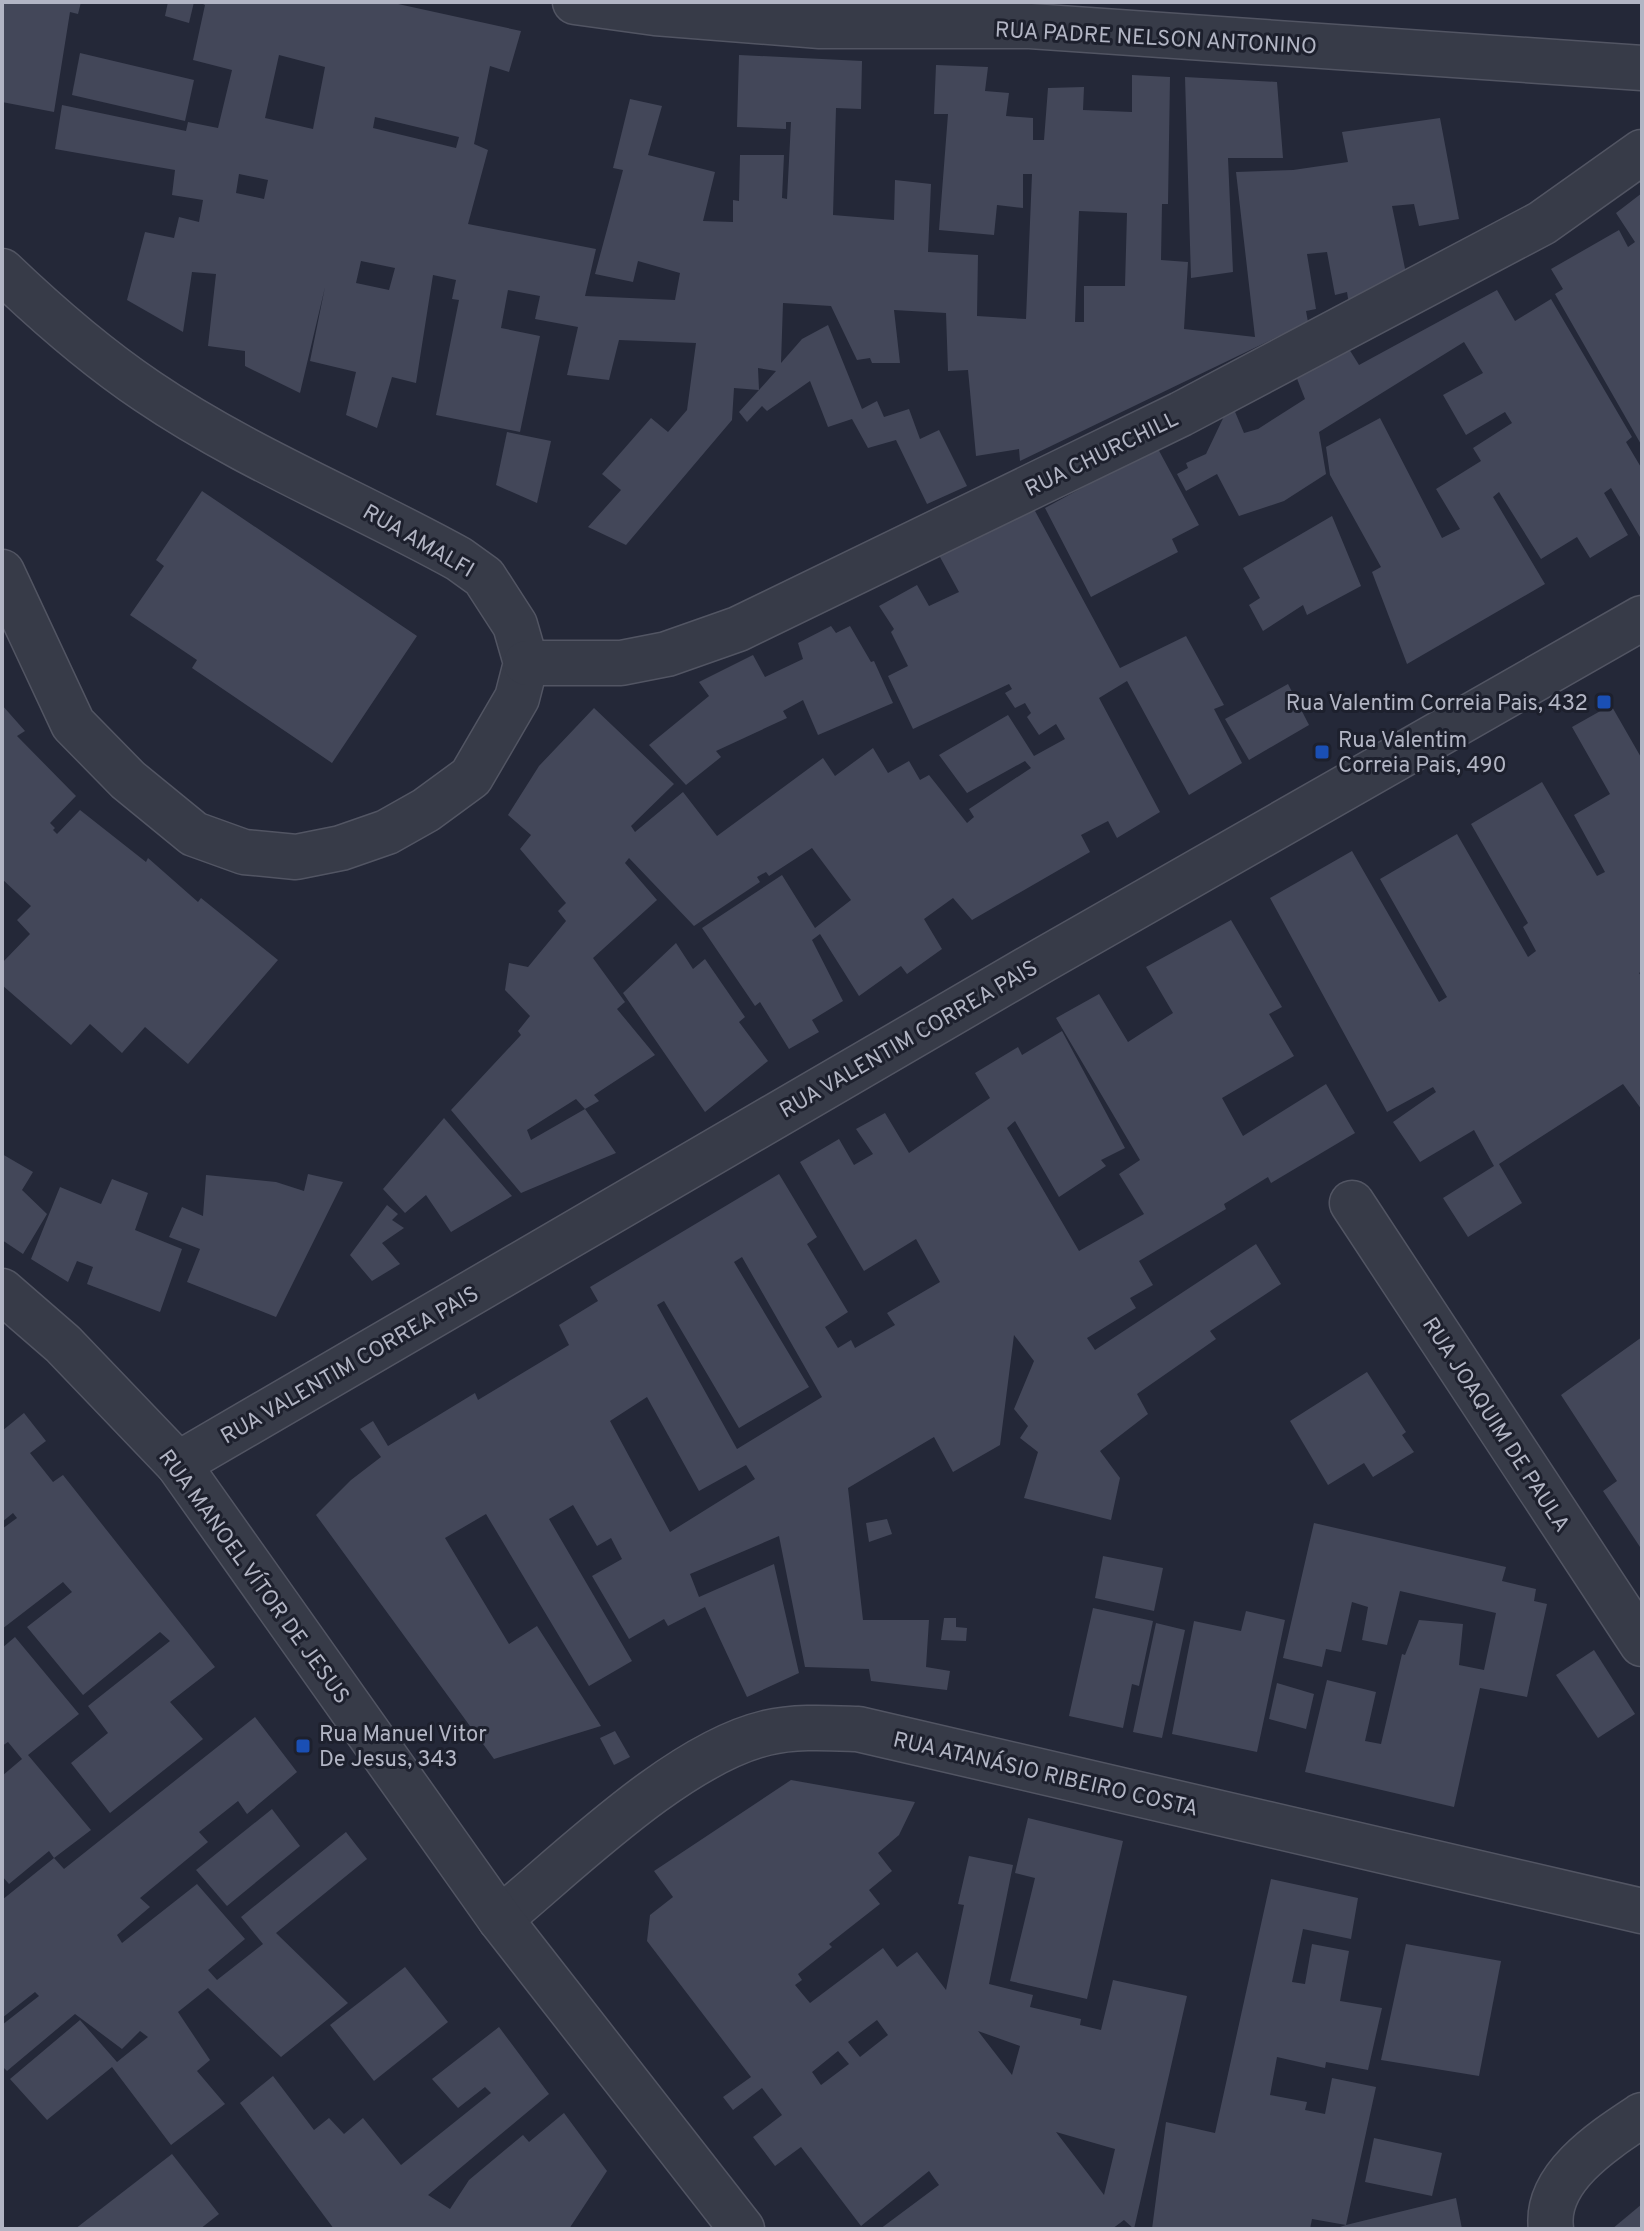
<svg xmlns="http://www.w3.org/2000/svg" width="1644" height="2231" viewBox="0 0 1644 2231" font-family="Overpass,sans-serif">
	<rect width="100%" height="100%" fill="#242838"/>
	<g fill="#434759" fill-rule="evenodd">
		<polygon points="2,2 81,2 78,14 70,12 54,112 2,102"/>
		<polygon points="168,2 194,2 189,23 165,16"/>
		<path d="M 199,2 L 389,2 L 521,31 L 509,72 L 490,66 L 474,144 L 488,150 L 468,224 L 596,249 L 585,296 L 675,300 L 680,273 L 638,261 L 633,282 L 595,274 L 623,170 L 613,168 L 630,99 L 662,106 L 648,155 L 715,172 L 703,221 L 733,222 L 733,200 L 739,201 L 740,155 L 784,155 L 782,198 L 787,199 L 791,122 L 786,122 L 786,129 L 737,127 L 739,55 L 862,61 L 861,109 L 836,108 L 833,215 L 894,220 L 895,180 L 931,184 L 928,252 L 978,255 L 977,316 L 1026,319 L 1032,174 L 1023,174 L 1023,208 L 997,205 L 994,235 L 939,230 L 948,114 L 934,114 L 936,65 L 988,67 L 985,91 L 1009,93 L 1006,116 L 1033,118 L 1033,140 L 1044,140 L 1048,88 L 1084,87 L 1083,110 L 1132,112 L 1132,75 L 1170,77 L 1168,204 L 1162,204 L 1161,260 L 1188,262 L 1184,329 L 1255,337 L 1236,172 L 1293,170 L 1348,162 L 1342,132 L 1440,118 L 1459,219 L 1419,226 L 1414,204 L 1392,206 L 1408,283 L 1350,311 L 1347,292 L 1335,295 L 1327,252 L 1307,254 L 1316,309 L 1306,311 L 1308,322 L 1020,461 L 1019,449 L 976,456 L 968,370 L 948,371 L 946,313 L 894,310 L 900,363 L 872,363 L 870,358 L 857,360 L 831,306 L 783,303 L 781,363 L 802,339 L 828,325 L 862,409 L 877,401 L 884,417 L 909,409 L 920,439 L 939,430 L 967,486 L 927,504 L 896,440 L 868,448 L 852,419 L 828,427 L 810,381 L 767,411 L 762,406 L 747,422 L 739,412 L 759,390 L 734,388 L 732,420 L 626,545 L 588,527 L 621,490 L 602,474 L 651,418 L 668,432 L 687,410 L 696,343 L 619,340 L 609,380 L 567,375 L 578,327 L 535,319 L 540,296 L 508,290 L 501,328 L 540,336 L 520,432 L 436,415 L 459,300 L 452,299 L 456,280 L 433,275 L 416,383 L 392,377 L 377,428 L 346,415 L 356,372 L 310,361 L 325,287 L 300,393 L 245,366 L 245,351 L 208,346 L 216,274 L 192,272 L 183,332 L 127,300 L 145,232 L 174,238 L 179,217 L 199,222 L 203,200 L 172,195 L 175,170 L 55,149 L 62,105 L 186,131 L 188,122 L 218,128 L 232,70 L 193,60 L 205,5 ZM 279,55 L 325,67 L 313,129 L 265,118 ZM 375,117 L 459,137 L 456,148 L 373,128 ZM 239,174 L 268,180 L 264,199 L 236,193 ZM 1079,211 L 1127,213 L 1125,286 L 1084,286 L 1084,322 L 1075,322 ZM 361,261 L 395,268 L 389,290 L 356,283 ZM 758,368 L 776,371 L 759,390 Z"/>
		<polygon points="80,53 194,80 185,121 72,95"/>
		<polygon points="1185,77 1277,82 1283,158 1228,158 1233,272 1191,278"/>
		<polygon points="1642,193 1642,446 1555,294 1563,289 1551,269 1619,230 1628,247 1635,242 1616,213"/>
		<polygon points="1497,290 1515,321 1551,299 1632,437 1626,442 1642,469 1642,536 1640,537 1611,488 1604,493 1628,535 1590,558 1577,537 1541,559 1499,492 1493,497 1545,584 1407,664 1372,572 1381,567 1330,475 1326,447 1380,418 1442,538 1460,529 1436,489 1481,461 1473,448 1512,423 1505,412 1466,435 1443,395 1483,373 1464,342 1319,432 1326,474 1284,501 1239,516 1217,474 1186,491 1177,474 1188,468 1186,463 1206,454 1227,410 1233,407 1244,433 1258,429 1305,399 1296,376 1349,349 1359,365"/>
		<polygon points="507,432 551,441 537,503 496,485"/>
		<polygon points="1157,447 1199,525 1172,539 1178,552 1091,597 1045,508"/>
		<polygon points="202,491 417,636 332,763 192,668 197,660 130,615 164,566 156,560"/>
		<polygon points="1028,498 1120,668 1186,636 1224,705 1214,709 1242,763 1189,795 1127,681 1099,698 1160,812 1117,838 1108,821 1081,835 1090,852 972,920 953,898 924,919 942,949 907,974 901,966 859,996 820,934 812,940 843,1001 812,1020 819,1032 789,1049 760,1002 755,1006 702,928 782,875 815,928 851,900 812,848 769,876 766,872 757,877 760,882 694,926 629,858 625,863 657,900 593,958 625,1002 617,1009 655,1055 594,1095 599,1101 585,1109 576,1099 527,1130 531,1140 585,1109 616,1153 521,1193 451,1110 521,1035 518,1031 530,1016 505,990 509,963 528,967 566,921 558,911 566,903 520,849 531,835 508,815 539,766 594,708 674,784 631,826 635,832 683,792 717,836 823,758 835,776 873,748 888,773 909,761 920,780 929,775 967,823 974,817 969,809 1031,768 1025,761 967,793 939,755 1008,715 1034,756 1065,739 1056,724 1039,735 1027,717 1031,713 1025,703 1015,708 1005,693 1012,689 1009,684 913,729 888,676 908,666 891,632 894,629 879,606 917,585 929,606 959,592 934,546"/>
		<polygon points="1332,516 1361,586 1307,615 1303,605 1263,631 1249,605 1260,598 1243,568"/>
		<polygon points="831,626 836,633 850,626 871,662 874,661 893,703 818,735 803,700 783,711 787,718 716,751 721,757 686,785 649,745 709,696 699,682 753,655 765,677 803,659 798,643"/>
		<polygon points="1288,684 1309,725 1249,760 1225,719"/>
		<polygon points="2,705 25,731 17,736 76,796 50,823 55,828 53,830 57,834 80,810 146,862 148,858 198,902 201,898 278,960 188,1064 145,1027 122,1053 90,1024 71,1045 2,985 2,963 30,934 17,920 31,906 2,879"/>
		<polygon points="1611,705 1642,759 1642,971 1639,973 1642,977 1642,1110 1623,1084 1499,1164 1522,1203 1468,1237 1443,1198 1494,1166 1474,1130 1420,1162 1393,1122 1436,1092 1433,1087 1387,1112 1270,898 1352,851 1439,1002 1447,997 1380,879 1457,834 1528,957 1536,951 1523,927 1528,923 1471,824 1542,782 1597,876 1605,872 1574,815 1610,794 1572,727"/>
		<path d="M 1231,920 L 1282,1007 L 1269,1014 L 1294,1056 L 1222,1098 L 1243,1136 L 1326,1084 L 1355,1133 L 1271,1183 L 1268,1177 L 1224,1204 L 1226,1209 L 1139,1261 L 1153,1285 L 1130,1298 L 1136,1308 L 1087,1338 L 1095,1350 L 1256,1244 L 1281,1284 L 1210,1331 L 1216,1339 L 1137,1394 L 1148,1414 L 1100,1451 L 1120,1478 L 1111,1520 L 1024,1498 L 1038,1452 L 1020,1438 L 1028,1426 L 1014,1409 L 1034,1361 L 1014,1335 L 1000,1445 L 953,1472 L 934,1437 L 848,1488 L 863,1620 L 929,1620 L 926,1667 L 950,1671 L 947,1690 L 871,1681 L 869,1669 L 805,1667 L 779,1536 L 690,1574 L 699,1597 L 774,1564 L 799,1673 L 747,1697 L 705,1607 L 668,1626 L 664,1619 L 629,1639 L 592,1576 L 622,1559 L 611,1538 L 597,1546 L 573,1505 L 549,1519 L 632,1661 L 589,1686 L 486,1514 L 445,1538 L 509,1644 L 537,1626 L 601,1726 L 494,1759 L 316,1515 L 351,1480 L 381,1457 L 360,1429 L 373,1421 L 388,1446 L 475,1393 L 478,1400 L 569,1345 L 559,1325 L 598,1301 L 590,1287 L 779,1174 L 817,1237 L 807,1244 L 848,1312 L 825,1327 L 838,1348 L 851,1340 L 855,1348 L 895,1325 L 887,1313 L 940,1282 L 916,1239 L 864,1271 L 800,1162 L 839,1139 L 854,1165 L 873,1154 L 856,1129 L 885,1113 L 909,1153 L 990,1098 L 975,1073 L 1018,1047 L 1022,1055 L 1062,1031 L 1125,1148 L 1101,1160 L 1106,1166 L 1059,1197 L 1015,1121 L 1007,1128 L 1079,1251 L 1144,1214 L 1119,1174 L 1140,1160 L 1056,1018 L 1099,994 L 1128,1042 L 1173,1013 L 1146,967 ZM 742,1257 L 822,1397 L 737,1449 L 657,1305 L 664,1301 L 739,1428 L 809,1387 L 734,1262 ZM 647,1397 L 699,1491 L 746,1465 L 755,1479 L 670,1532 L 610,1421 Z"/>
		<polygon points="676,943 693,969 705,959 745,1017 739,1022 768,1061 705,1112 623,993"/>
		<polygon points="444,1118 512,1196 451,1232 426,1195 405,1213 383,1189"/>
		<polygon points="2,1154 33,1172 22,1190 47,1214 23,1254 2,1240"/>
		<polygon points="308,1174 343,1182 276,1317 187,1282 200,1249 169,1237 182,1207 203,1216 206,1175 276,1182 304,1191"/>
		<polygon points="112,1179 148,1193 135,1230 182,1249 160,1312 87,1284 93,1267 77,1261 68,1282 31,1259 60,1187 101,1204"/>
		<polygon points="387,1205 398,1214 392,1220 404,1228 382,1243 400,1264 372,1281 350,1255"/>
		<polygon points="1642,1337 1642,1550 1603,1491 1617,1481 1561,1395"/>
		<polygon points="1367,1372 1406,1432 1402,1435 1414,1452 1373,1477 1364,1463 1328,1485 1290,1421"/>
		<polygon points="24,1413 46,1441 30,1453 53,1482 63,1475 215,1667 170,1702 203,1739 110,1813 71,1763 108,1733 88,1706 170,1641 160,1632 83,1695 27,1627 72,1592 63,1582 2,1629 2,1529 17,1518 13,1513 2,1522 2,1431"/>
		<polygon points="887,1519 892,1534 869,1542 866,1523"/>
		<polygon points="1314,1523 1506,1567 1502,1581 1536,1589 1534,1601 1547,1604 1527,1697 1480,1688 1454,1807 1305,1772 1327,1680 1376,1692 1365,1741 1381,1744 1402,1654 1405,1655 1419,1620 1463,1624 1459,1665 1484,1670 1496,1613 1400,1591 1387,1645 1362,1640 1368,1607 1352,1602 1341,1652 1326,1649 1322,1667 1283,1658"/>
		<polygon points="1103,1556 1163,1568 1154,1611 1095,1598"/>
		<polygon points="1093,1608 1153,1621 1139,1686 1132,1684 1123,1728 1069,1716"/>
		<polygon points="1246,1611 1285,1620 1257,1752 1172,1734 1194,1621 1241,1631"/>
		<polygon points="944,1618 956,1618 956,1627 967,1628 966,1641 941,1640"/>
		<polygon points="1156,1623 1185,1630 1162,1738 1133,1732"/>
		<polygon points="15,1637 79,1714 28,1755 91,1830 54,1858 49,1851 9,1884 2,1876 2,1776 22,1759 8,1742 2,1746 2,1648"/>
		<polygon points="1594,1650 1635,1714 1598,1738 1556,1675"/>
		<polygon points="1277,1683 1314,1694 1306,1729 1269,1719"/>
		<polygon points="255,1717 297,1772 247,1814 238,1801 199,1832 208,1842 140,1898 150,1907 117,1935 122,1943 197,1884 245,1939 208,1970 217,1980 263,1944 241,1917 346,1832 367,1859 276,1933 348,2003 281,2057 208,1988 178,2012 210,2060 197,2071 225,2104 171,2145 112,2067 47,2120 10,2079 80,2020 117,2062 148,2037 140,2031 122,2049 75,2014 7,2071 2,2066 2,2025 39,1996 35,1992 2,2018 2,1900 54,1858 64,1869"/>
		<polygon points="615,1731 630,1757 614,1765 600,1738"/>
		<path d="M 791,1780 L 915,1802 L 899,1835 L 878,1853 L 892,1871 L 869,1890 L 880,1904 L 829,1944 L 832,1947 L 798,1974 L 802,1980 L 795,1985 L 810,2003 L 883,1948 L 897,1967 L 917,1952 L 946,1990 L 964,1905 L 958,1904 L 969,1856 L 1013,1865 L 989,1984 L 1033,1995 L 1030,2007 L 1081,2019 L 1080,2025 L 1101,2030 L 1113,1980 L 1187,1996 L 1134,2229 L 1124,2220 L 1112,2229 L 880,2229 L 939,2185 L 929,2171 L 861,2226 L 801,2147 L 775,2166 L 753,2137 L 782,2115 L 762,2088 L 733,2110 L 723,2097 L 751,2077 L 647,1941 L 650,1915 L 673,1897 L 654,1871 ZM 877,2020 L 888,2035 L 860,2057 L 848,2042 ZM 978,2031 L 1020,2046 L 1012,2075 ZM 838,2051 L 849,2064 L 821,2085 L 812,2072 ZM 1056,2132 L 1115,2149 L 1104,2195 L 1092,2179 Z"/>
		<polygon points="272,1809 300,1846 227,1906 196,1870"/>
		<polygon points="1028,1818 1123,1841 1087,1999 1010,1981 1035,1878 1015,1873"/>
		<polygon points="1271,1879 1358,1898 1351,1939 1303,1929 1292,1982 1305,1984 1312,1944 1349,1951 1340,2001 1382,2008 1368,2070 1326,2062 1325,2068 1277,2057 1270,2095 1307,2102 1305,2110 1325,2114 1332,2078 1376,2087 1346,2225 1456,2198 1462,2229 1334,2229 1346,2225 1312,2219 1310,2229 1152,2229 1166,2122 1215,2133"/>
		<polygon points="1406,1944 1501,1961 1479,2076 1381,2060"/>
		<polygon points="405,1967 448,2022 374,2081 330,2025"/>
		<polygon points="499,2027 549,2094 428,2195 450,2209 469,2180 523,2135 529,2142 564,2113 607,2171 569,2229 334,2229 240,2103 273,2076 314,2130 329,2118 344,2134 363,2118 401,2165 491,2093 485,2087 458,2108 432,2079"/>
		<polygon points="1374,2138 1442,2153 1432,2196 1365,2182"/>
		<polygon points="172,2154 219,2214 200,2229 75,2229"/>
		<polygon points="1642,2204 1642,2229 1612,2229"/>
	</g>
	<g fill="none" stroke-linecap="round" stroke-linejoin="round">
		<defs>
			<g id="minor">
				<polyline points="575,2 655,13 820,26 1030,26 1642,68"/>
				<path d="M 2,271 C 47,314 95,356 147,391 C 244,457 356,502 459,559 L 484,577 L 515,625 L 526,663 L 517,698 L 471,777 L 426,810 L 387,832 L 341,848 L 296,857 L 244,852 L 194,834 L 128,780 L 73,724 L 2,572"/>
				<polyline points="526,663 621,663 667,654 738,629 1181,414 1542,223 1642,152"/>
				<polyline points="1352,1203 1642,1644"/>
				<polyline points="2,1291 63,1344 178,1464"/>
				<path d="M 500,1919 C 571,1860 678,1754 766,1733 C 795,1726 828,1728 858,1729 L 1642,1911"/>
				<path d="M 1551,2229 C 1544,2178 1604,2140 1642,2115"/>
			</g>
			<polyline id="tertiary" points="742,2229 500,1919 178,1464 1043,960 1642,618"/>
		</defs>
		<use href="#minor" stroke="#525563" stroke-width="47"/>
		<use href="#tertiary" stroke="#525563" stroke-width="47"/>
		<use href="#minor" stroke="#373b48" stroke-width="44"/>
		<use href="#tertiary" stroke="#373b48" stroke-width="44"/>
	</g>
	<g fill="#1a4fb4" stroke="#1d202d" stroke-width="3">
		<rect x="1596" y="694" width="16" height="16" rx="4"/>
		<rect x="1314" y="744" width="16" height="16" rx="4"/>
		<rect x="295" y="1738" width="16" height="16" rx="4"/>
	</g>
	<g text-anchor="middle" stroke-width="6" stroke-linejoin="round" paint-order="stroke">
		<g font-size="22" fill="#b2b5c4" stroke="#1d202d">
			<text transform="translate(1156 37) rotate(3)" y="8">RUA PADRE NELSON ANTONINO</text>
			<text transform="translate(1101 453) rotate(-26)" y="8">RUA CHURCHILL</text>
			<text transform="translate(419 540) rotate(30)" y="8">RUA AMALFI</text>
			<text transform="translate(908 1038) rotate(-30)" y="8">RUA VALENTIM CORREA PAIS</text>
			<text transform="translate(349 1364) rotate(-30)" y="8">RUA VALENTIM CORREA PAIS</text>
			<text transform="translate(1497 1424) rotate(57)" y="8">RUA JOAQUIM DE PAULA</text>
			<text transform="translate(255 1576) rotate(54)" y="8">RUA MANOEL VÍTOR DE JESUS</text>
			<text transform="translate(1046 1773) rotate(13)" y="8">RUA ATANÁSIO RIBEIRO COSTA</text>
		</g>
		<g font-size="22" fill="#b2b5c4" stroke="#1d202d" text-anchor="start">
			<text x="1588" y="710" text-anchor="end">Rua Valentim Correia Pais, 432</text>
			<text x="1338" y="747">Rua Valentim<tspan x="1338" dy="25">Correia Pais, 490</tspan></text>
			<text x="319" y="1741">Rua Manuel Vitor<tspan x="319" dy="25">De Jesus, 343</tspan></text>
		</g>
	</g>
	<rect width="1644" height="2231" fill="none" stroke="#b2b5c4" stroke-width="8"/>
</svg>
